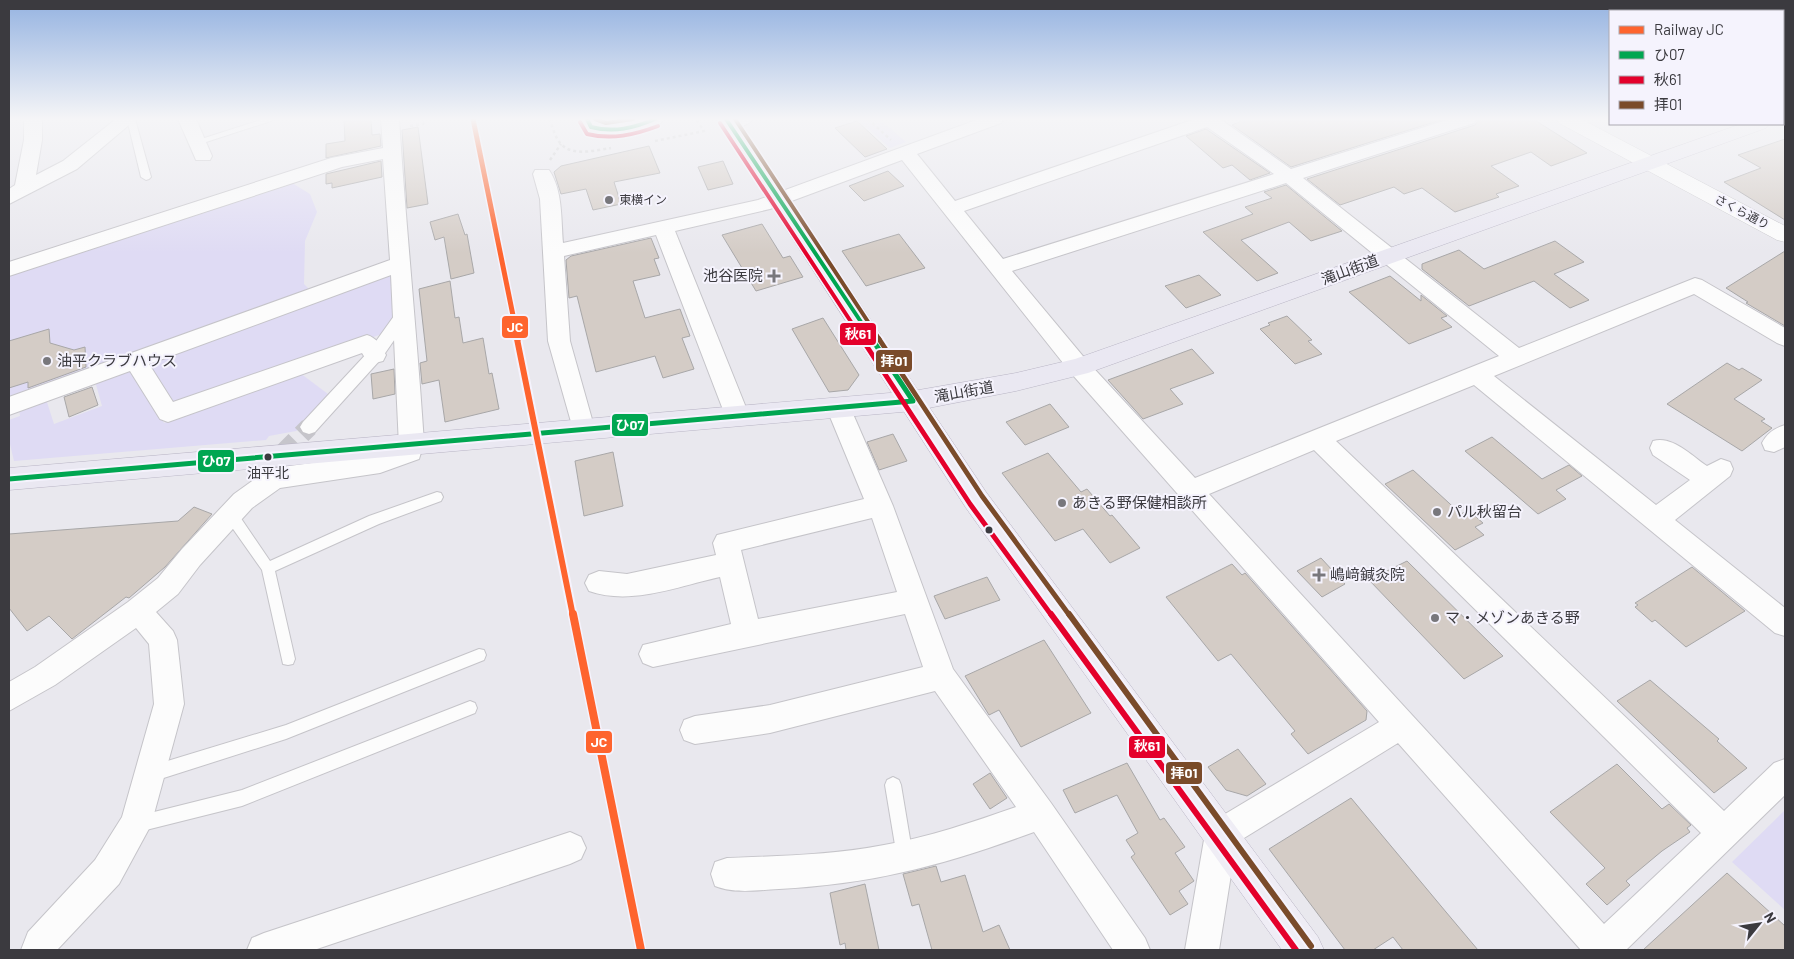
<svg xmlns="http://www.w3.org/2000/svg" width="1794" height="959" viewBox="0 0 1794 959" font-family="Barlow,'Noto Sans JP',sans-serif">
	<rect width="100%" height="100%" fill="#e9e8ee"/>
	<g fill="#dfdbf4">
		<polygon points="857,119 879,119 906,142 890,148"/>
		<polygon points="292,183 310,194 317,212 305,241 304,284 313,293 9,401 9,273"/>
		<polygon points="393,270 396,312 385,333 171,406 147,365"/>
		<polygon points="125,370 133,371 164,423 215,400 296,370 332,397 306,425 296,431 269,436 266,440 14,461 9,440 9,420 20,416 19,407 46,399 54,424 102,406 95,381"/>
		<polygon points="1785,810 1785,910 1732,862"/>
	</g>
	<g fill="#d4ccc6" stroke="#a8a7a8">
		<polygon points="344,119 371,119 372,135 380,134 381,146 326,158 326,144 345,141"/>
		<polygon points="1246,119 1444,119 1291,167 1232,125"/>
		<polygon points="1479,119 1533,119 1587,153 1551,166 1531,152 1491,166 1519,186 1496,194 1499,197 1455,212 1422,188 1404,194 1394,187 1340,205 1307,179 1475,125"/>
		<polygon points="857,121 887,149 865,157 835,128"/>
		<polygon points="418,127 428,204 407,208 402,130"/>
		<polygon points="1206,129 1209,131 1270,173 1250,180 1232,165 1223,168 1186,136"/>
		<polygon points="1785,139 1785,220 1724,182 1761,168 1738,155"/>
		<polygon points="649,146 660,173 614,182 621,204 593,210 586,189 561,194 554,172 561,166"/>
		<polygon points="381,161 382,177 332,188 332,183 326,184 326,174"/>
		<polygon points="723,161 733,184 708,190 698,167"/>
		<polygon points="888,171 904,186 864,201 849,186"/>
		<polygon points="1286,185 1342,231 1311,241 1289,222 1241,240 1278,273 1257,281 1203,232 1253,214 1245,207 1272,198 1264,192"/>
		<polygon points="458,214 465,235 467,234 474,273 451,279 444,237 435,240 430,222"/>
		<polygon points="762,224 783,258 790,256 803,277 756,291 722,235"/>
		<polygon points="899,234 925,268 866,286 842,251"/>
		<polygon points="651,238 659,258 654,259 660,275 633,281 645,318 680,309 690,336 682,338 694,369 663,378 655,356 596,372 577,296 569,298 566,260 571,256"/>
		<polygon points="1555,241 1584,262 1554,274 1589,300 1570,308 1534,281 1469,306 1422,269 1422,264 1459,250 1484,269"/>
		<polygon points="1785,251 1785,326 1746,303 1748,302 1726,288"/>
		<polygon points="1199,275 1221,295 1186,308 1165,286"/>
		<polygon points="1390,276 1421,301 1421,295 1447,316 1441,318 1452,327 1409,344 1349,292"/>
		<polygon points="450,281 455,318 459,317 463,343 483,338 489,374 492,373 499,409 445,422 439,380 422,384 420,363 427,361 419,289"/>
		<polygon points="1287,316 1312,340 1308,341 1322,354 1295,364 1260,329 1270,325 1268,323"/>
		<polygon points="823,318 859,375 848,390 829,392 792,329"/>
		<polygon points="49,329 50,343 74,350 85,347 86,367 28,388 28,382 9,388 9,341"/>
		<polygon points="1192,349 1214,373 1170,389 1183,404 1143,419 1108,380"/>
		<polygon points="1727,363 1739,370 1742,368 1762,380 1734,399 1765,419 1761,421 1772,428 1742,451 1667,404"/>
		<polygon points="394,369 395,394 373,399 371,374"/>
		<polygon points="92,387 98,405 69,417 64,397"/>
		<polygon points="1050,404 1069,427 1025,445 1006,422"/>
		<polygon points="893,434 907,461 879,470 867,442"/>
		<polygon points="1492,437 1542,479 1569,465 1582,476 1556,490 1566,499 1538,514 1465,451"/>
		<polygon points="613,452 623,506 584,516 575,461"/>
		<polygon points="1048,453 1081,492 1087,489 1110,516 1112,515 1140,548 1110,563 1083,529 1055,541 1002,473"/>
		<polygon points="1413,470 1461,514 1468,510 1483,523 1475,527 1484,535 1455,550 1385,484"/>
		<polygon points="194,507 212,514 165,567 129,598 126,597 72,639 49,616 27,631 9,608 9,534 178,521"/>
		<polygon points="1321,558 1345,584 1322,597 1297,571"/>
		<polygon points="1407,561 1503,656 1464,679 1369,580"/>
		<polygon points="1232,564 1242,575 1245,573 1367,711 1366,720 1308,754 1291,734 1295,731 1231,654 1218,661 1166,597"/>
		<polygon points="1692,567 1745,611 1686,647 1655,620 1652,622 1635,607 1638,605 1635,603"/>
		<polygon points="987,577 1000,600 945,619 934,596"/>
		<polygon points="1044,640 1091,713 1021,747 999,710 989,715 965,676"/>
		<polygon points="1650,680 1719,739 1717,741 1747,768 1714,793 1617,701"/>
		<polygon points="1238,749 1266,784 1247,796 1226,790 1208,767"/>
		<polygon points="1127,763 1160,820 1164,818 1185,847 1175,853 1194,881 1179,891 1188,904 1170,915 1131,857 1135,854 1126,840 1138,833 1117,795 1075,813 1063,790"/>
		<polygon points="1617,764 1662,809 1669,804 1691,825 1687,828 1690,832 1662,851 1626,881 1630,885 1607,905 1586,884 1605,868 1550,812"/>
		<polygon points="990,773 1007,798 990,809 973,784"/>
		<polygon points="1351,798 1446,912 1478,950 1403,950 1393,937 1373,950 1345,950 1269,849"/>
		<polygon points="936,866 941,882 965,875 983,932 999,925 1010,950 932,950 919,904 912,906 903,874"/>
		<polygon points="1727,873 1785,926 1785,950 1643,950"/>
		<polygon points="865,884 879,950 846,950 845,943 840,945 830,893"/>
	</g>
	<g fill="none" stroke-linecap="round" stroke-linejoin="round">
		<polyline stroke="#c6c5cb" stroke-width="19" stroke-dasharray="19 9" stroke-linecap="butt" points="262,474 309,427"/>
		<defs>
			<g id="service">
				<polygon points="127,119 135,119 151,177 149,179 146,180 141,177"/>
				<polygon points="264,119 277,119 200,144 192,142"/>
				<polygon points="607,119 615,119 620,129 619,131 613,131"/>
				<polygon points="437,492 441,493 443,497 441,501 379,524 275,571 295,659 293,664 288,665 283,664 262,570 226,519 225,515 226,511 236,511 270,561 369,516"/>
				<polygon points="479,649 484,650 486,655 484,660 286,739 151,782 146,779 143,774 146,769 151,766 286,725"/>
				<polygon points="470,701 475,703 477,708 475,713 242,806 138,832 132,830 130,824 132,818 138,816 242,790"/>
				<polygon points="893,777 899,780 901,785 913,857 911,863 905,865 899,863 897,857 885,785 887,780"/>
			</g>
			<polygon id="pedestrian" points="405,307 411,309 413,313 381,359 315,432 309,434 303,432 300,427 303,422 369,351 399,309"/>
			<g id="minor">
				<polygon points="24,119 42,119 42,140 36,175 63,161 116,119 136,119 77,169 9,204 9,189 15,185 24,140"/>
				<polygon points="178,119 196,119 212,156 210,160 196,160"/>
				<path d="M 381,119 L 399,119 C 406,227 417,335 424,443 L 419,459 L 380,473 L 280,488 L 252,508 L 200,565 L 178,594 L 156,612 L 173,631 L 177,640 L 184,704 L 151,825 L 119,884 L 57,950 L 21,950 L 28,932 L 95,860 L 122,817 L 154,704 L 149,644 L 136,628 L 55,685 L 9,711 L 9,682 L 35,667 L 128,602 L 158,578 L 182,549 L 234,494 L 262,474 L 282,467 L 378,454 L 399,446 L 391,275 L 149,364 L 173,402 L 367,335 C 377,338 381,346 386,355 L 383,361 L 375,363 L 367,361 L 362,353 L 168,422 L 160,419 L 130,371 L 9,415 L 9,397 L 390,260 L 383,159 L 342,167 L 9,276 L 9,262 L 331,158 L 383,148 Z"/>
				<path d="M 578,119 L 596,119 L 598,123 L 614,125 L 640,119 L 664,119 C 652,137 603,137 585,131 Z"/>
				<path d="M 727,119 L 753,119 C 747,127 732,130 723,128 L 720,124 Z"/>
				<path d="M 979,119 L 1004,119 L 1001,123 L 917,154 L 955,201 L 1195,119 L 1220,119 L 1291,169 L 1450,119 L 1477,119 L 1474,123 L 1303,178 L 1519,348 L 1695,278 L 1702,280 L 1785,328 L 1785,346 L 1777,343 L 1694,294 L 1494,376 L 1656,505 L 1690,480 L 1653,455 L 1650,448 L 1653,441 C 1672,435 1692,456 1707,466 L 1721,459 L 1730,462 L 1733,469 L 1730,476 L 1675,520 L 1785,608 L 1785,636 L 1775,633 L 1474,385 L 1336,441 L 1724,811 L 1774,763 L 1785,759 L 1785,795 L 1626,950 L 1581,950 L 1398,743 L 1236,843 L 1219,950 L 1185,950 L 1205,834 L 1210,823 L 1379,722 L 1071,373 L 902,160 L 770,209 L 675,231 L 749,415 L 745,421 L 737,424 L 729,421 L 725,415 L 656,235 L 564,256 L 570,341 L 595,430 L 591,436 L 583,439 L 575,436 L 548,341 L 540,199 L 533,174 L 535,170 L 549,170 C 563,190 561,220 563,243 L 758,200 ZM 1207,127 L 1274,174 L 1003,259 L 964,211 ZM 1286,183 L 1499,356 L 1195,478 L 1087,361 L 1012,271 ZM 1314,450 L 1701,833 L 1604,924 L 1209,494 Z"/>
				<path d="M 838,398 L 846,401 L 850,407 L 893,506 L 953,669 L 1051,803 L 1145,938 L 1150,950 L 1113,950 L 1034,832 C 945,865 874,884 779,889 C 758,890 735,894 715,886 L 711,874 L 715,862 L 727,858 C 779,856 832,855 884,845 C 929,837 973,822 1016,807 L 935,691 L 770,733 L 695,744 L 684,740 L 680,730 L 684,720 L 695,716 L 770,705 L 923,667 L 905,614 L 653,667 L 643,663 L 639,654 L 643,645 L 731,624 L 720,577 C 679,586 631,606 589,591 L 585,583 L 589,575 L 599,571 L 627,574 L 716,555 L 713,543 L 717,535 L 864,499 L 826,407 L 830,401 ZM 872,518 L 897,592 L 758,619 L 741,550 Z"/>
				<path d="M 1785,425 L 1785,447 L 1774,452 L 1765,450 L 1762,443 C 1767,433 1775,428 1785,425 Z"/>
				<polygon points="570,832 581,837 586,848 581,859 570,864 314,950 247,950 252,938 264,933"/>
			</g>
			<polygon id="tertiary" points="1556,119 1581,119 1785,226 1785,242 1777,240 1559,123"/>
			<polygon id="primary" points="716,119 736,119 986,492 1318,937 1324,950 1282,950 966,508"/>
			<polygon id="trunk" points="1741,124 1769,124 1766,128 1088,373 1016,391 913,411 9,490 9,468 913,391 1016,373 1075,359"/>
		</defs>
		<use href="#service" stroke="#c5c4c9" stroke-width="2"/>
		<use href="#pedestrian" stroke="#c5c4c9" stroke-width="2"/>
		<use href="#minor" stroke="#c5c4c9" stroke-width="2"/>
		<use href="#tertiary" stroke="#c5c4c9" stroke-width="1"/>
		<use href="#primary" stroke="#b9b5c5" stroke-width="1"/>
		<use href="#trunk" stroke="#b9b5c5" stroke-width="1"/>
		<g stroke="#c8c8ca" stroke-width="2.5" stroke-dasharray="3 3" stroke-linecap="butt">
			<path d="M 549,119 C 553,127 555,138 561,144 C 573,157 596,150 611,148"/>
			<polyline points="868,119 891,140"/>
			<polyline points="1243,123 1252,119"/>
			<polyline points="410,126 423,124 427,119"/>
			<polyline points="655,141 704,131 696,119"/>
			<polyline points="550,160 561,144"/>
		</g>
		<use href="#service" fill="#fcfcfc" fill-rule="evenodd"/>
		<use href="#pedestrian" fill="#fcfcfc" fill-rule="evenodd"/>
		<use href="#minor" fill="#fcfcfc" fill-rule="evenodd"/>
		<use href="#tertiary" fill="#fcfcfc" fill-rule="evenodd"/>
		<use href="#primary" fill="#efedf5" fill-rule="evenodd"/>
		<use href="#trunk" fill="#eae8f2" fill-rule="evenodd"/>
		<defs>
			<g id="bus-1-far1">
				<path d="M 587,119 L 591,127 C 614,133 634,128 655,119"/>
				<polyline points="726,119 873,340"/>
			</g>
			<polyline id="bus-1" points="9,479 913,401 872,339"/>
			<g id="bus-2-far2">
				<path d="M 580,122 L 587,134 C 612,140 634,135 658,126"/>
				<polyline points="720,123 863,340"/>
			</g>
			<polyline id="bus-2-far1" points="862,339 970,504 1052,616"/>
			<polyline id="bus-2" points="1051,614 1296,950"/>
			<g id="bus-3-far2">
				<polyline points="595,119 606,123 633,119"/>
				<polyline points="735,119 880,340"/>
			</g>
			<polyline id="bus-3-far1" points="879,339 982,496 1070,616"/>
			<polyline id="bus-3" points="1069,614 1311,946"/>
		</defs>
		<use href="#bus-1-far1" stroke="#f5f3fd" stroke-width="7"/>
		<use href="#bus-1" stroke="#f5f3fd" stroke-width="9"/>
		<use href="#bus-2-far2" stroke="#f5f3fd" stroke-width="7"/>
		<use href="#bus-2-far1" stroke="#f5f3fd" stroke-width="9"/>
		<use href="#bus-2" stroke="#f5f3fd" stroke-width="10"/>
		<use href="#bus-3-far2" stroke="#f5f3fd" stroke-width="7"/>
		<use href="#bus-3-far1" stroke="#f5f3fd" stroke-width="9"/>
		<use href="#bus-3" stroke="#f5f3fd" stroke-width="10"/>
		<use href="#bus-1-far1" stroke="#00a651" stroke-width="4"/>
		<use href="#bus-1" stroke="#00a651" stroke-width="5"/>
		<use href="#bus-2-far2" stroke="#e4002b" stroke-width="4"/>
		<use href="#bus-2-far1" stroke="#e4002b" stroke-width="5"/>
		<use href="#bus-2" stroke="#e4002b" stroke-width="6"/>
		<use href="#bus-3-far2" stroke="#7a4b2a" stroke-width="4"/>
		<use href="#bus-3-far1" stroke="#7a4b2a" stroke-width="5"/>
		<use href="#bus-3" stroke="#7a4b2a" stroke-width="6"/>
		<defs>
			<polyline id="rail-1-far2" points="473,119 518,340"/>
			<polyline id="rail-1-far1" points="517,339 573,616"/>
			<polyline id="rail-1" points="573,614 641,950"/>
		</defs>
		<use href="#rail-1-far2" stroke="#f5f3fd" stroke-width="8"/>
		<use href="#rail-1-far1" stroke="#f5f3fd" stroke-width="10"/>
		<use href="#rail-1" stroke="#f5f3fd" stroke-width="11"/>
		<use href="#rail-1-far2" stroke="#fe642e" stroke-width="5"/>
		<use href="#rail-1-far1" stroke="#fe642e" stroke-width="6"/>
		<use href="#rail-1" stroke="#fe642e" stroke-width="8"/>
	</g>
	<linearGradient id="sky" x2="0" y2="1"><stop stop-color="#95b3e1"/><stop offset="0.47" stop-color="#f5f5f7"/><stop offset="1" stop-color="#f5f5f7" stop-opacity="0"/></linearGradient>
	<rect width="1794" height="253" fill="url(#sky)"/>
	<g fill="#78777c" stroke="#f5f3fd" stroke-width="2">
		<circle cx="609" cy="200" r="5"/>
		<path d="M771.5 268.5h5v5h5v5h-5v5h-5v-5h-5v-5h5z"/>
		<circle cx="47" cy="361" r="5"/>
		<circle cx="1062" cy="503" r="5"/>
		<circle cx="1437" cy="512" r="5"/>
		<path d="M1316.5 567.5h5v5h5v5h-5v5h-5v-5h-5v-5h5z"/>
		<circle cx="1435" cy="618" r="5"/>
	</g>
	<g fill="#3b3a3f" stroke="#f5f3fd" stroke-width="2">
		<circle cx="268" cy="457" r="4.5"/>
		<circle cx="989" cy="530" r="4.5"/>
	</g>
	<g text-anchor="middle" stroke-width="4" stroke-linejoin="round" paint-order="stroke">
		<g font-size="12" fill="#3b3a3f" stroke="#f5f3fd" text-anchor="start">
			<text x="619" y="204">東横イン</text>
		</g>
		<g font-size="12" fill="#3b3a3f" stroke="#f5f3fd">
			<text transform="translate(1742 212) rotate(28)" y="4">さくら通り</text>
		</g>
		<g font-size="14" fill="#3b3a3f" stroke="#f5f3fd">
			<text x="268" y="478">油平北</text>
		</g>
		<g font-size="15" fill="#3b3a3f" stroke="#f5f3fd">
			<text transform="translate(1350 270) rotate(-20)" y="5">滝山街道</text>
			<text transform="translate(964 392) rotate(-10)" y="5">滝山街道</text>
		</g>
		<g font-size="15" fill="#3b3a3f" stroke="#f5f3fd" text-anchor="start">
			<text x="763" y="281" text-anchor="end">池谷医院</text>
			<text x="57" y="366">油平クラブハウス</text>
			<text x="1072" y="508">あきる野保健相談所</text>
			<text x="1447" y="517">パル秋留台</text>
			<text x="1330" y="580">嶋﨑鍼灸院</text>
			<text x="1445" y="623">マ・メゾンあきる野</text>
		</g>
	</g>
	<g stroke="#f5f3fd" stroke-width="2">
		<rect x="501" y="315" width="28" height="24" rx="5" fill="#fe642e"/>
		<rect x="839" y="322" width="38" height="24" rx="5" fill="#e4002b"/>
		<rect x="875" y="349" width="38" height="24" rx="5" fill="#7a4b2a"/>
		<rect x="611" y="413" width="38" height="24" rx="5" fill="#00a651"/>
		<rect x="197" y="449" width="38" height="24" rx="5" fill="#00a651"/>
		<rect x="585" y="730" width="28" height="24" rx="5" fill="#fe642e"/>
		<rect x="1128" y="735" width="38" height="24" rx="5" fill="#e4002b"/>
		<rect x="1165" y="761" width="38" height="24" rx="5" fill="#7a4b2a"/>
	</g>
	<g font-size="14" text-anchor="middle" font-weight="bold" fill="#fff">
		<text x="515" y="332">JC</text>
		<text x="858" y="339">秋61</text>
		<text x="894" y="366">拝01</text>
		<text x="630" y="430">ひ07</text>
		<text x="216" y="466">ひ07</text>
		<text x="599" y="747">JC</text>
		<text x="1147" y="751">秋61</text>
		<text x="1184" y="778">拝01</text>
	</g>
	<rect width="1794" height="959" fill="none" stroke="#3b3a3f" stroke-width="20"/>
	<rect x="1609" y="10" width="175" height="115" fill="#f5f3fd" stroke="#aba9b1"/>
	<rect x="1619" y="26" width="25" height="8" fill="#fe642e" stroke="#aba9b1"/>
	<text x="1654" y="35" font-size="15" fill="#3b3a3f">Railway JC</text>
	<rect x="1619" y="51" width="25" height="8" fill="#00a651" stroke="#aba9b1"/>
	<text x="1654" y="60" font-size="15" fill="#3b3a3f">ひ07</text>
	<rect x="1619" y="76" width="25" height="8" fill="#e4002b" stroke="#aba9b1"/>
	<text x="1654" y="85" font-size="15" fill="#3b3a3f">秋61</text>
	<rect x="1619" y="101" width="25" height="8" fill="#7a4b2a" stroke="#aba9b1"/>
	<text x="1654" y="110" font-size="15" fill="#3b3a3f">拝01</text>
	<g transform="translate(1759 924) rotate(60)" stroke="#f5f3fd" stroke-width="4" paint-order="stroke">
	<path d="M0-4L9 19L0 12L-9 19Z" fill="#3b3a3f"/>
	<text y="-8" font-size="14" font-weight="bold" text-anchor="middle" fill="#3b3a3f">N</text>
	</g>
</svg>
